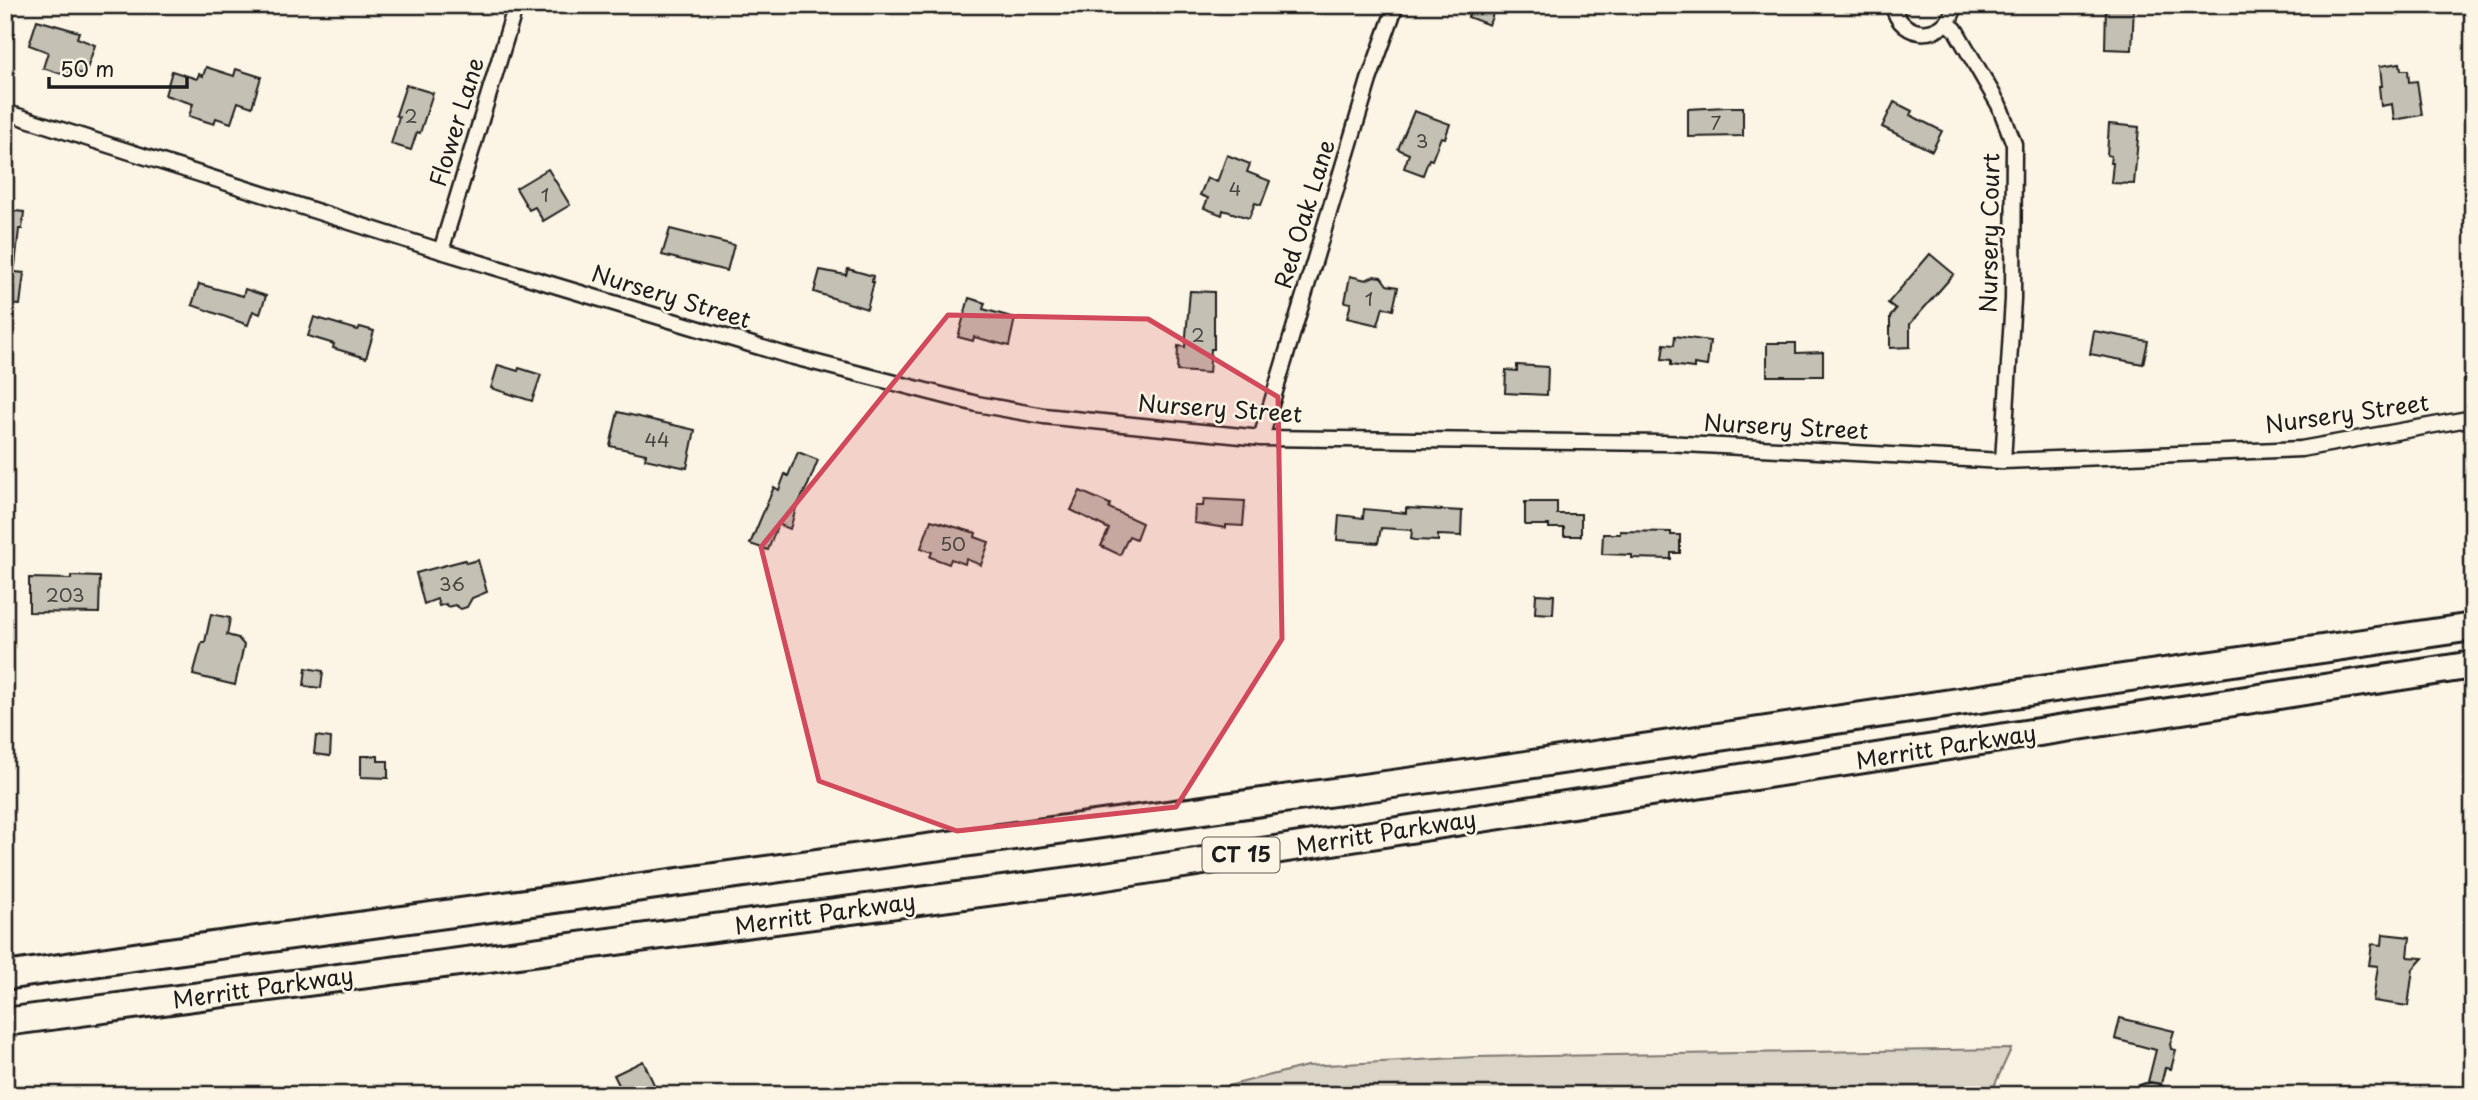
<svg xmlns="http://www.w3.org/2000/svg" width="2478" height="1100" viewBox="0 0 2478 1100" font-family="'Playpen Sans',sans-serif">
	<rect width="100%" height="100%" fill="#fcf5e5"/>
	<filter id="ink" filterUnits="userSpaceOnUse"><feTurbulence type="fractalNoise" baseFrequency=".0143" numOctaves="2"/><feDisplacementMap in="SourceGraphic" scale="14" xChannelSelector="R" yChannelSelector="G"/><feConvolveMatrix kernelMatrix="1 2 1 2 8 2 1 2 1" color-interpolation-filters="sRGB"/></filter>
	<g filter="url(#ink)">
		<polygon fill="#dbd5c8" stroke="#7c7872" stroke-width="2" points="2011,1049 1990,1095 1192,1095 1307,1066 1475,1057"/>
		<g fill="#c4c0b3" stroke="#1c1c1c" stroke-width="2">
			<polygon points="1473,5 1496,5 1489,25 1468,17"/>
			<polygon points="2106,5 2134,5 2132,50 2105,49"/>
			<polygon points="37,20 79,32 77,38 95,45 85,75 70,70 68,76 43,68 48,52 29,45"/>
			<polygon points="2400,63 2401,70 2408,70 2409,82 2417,81 2422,115 2394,120 2392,104 2381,106 2379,86 2382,86 2380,66"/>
			<polygon points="206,67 234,76 236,69 261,77 252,107 238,102 231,123 216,118 214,124 189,116 193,104 165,95 172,71 197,79 199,74 203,76"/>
			<polygon points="406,85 433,93 420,133 417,132 411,150 391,144 399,117 396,115"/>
			<polygon points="1894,102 1912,111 1910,115 1942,131 1932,151 1882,127"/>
			<polygon points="1726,107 1743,107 1743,136 1688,137 1688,109"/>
			<polygon points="1414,111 1450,124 1445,138 1441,137 1432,160 1429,159 1423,175 1404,168 1409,154 1398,149"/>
			<polygon points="2109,124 2139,127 2134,184 2111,183 2113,163 2110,163 2111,156 2107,155"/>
			<polygon points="1227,155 1250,164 1247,172 1270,181 1261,205 1255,203 1249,218 1223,210 1222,215 1204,208 1208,198 1200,195 1207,178 1217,182"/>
			<polygon points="548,169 570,205 543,221 535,207 529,210 516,188"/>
			<polygon points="5,210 24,212 22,229 19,229 15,266 5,265"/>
			<polygon points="670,229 734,245 727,271 662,255"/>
			<polygon points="1930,254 1954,274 1910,324 1910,347 1890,348 1890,317 1896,309 1888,303"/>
			<polygon points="848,269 873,276 872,282 874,282 867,309 814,292 820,270 846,275"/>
			<polygon points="5,271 24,273 20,305 5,304"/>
			<polygon points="1350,276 1366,280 1374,276 1381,277 1387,285 1398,287 1393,310 1383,307 1378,325 1347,318 1351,303 1345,302"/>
			<polygon points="199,284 243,296 245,289 266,296 260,314 253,311 248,325 192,305"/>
			<polygon points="1190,291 1214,292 1214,349 1211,349 1209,373 1177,371 1178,346 1185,347"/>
			<polygon points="969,298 985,303 983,309 1015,318 1009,346 974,337 973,341 958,337"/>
			<polygon points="314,317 358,330 360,327 374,331 366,358 333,348 334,344 308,336"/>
			<polygon points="2094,331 2148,341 2143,364 2090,354"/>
			<polygon points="1675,336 1710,341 1707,366 1694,364 1694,368 1671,365 1671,360 1662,359 1664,344 1674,345"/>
			<polygon points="1767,343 1796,343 1796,353 1823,352 1823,376 1767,376"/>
			<polygon points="498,365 518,371 519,368 541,375 532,401 491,388"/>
			<polygon points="1517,365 1548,367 1547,395 1505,393 1506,370 1517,371"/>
			<polygon points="618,412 695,430 687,468 645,459 646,454 610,446"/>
			<polygon points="798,452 818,460 808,485 796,508 790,529 778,524 768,550 750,544 774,487 779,490 785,474 788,476"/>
			<polygon points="1080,491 1110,504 1109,508 1142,523 1136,539 1129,536 1120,555 1101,546 1109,529 1071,510"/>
			<polygon points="1204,499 1245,501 1243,526 1226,525 1226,528 1194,523 1195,506 1203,506"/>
			<polygon points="1525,502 1557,502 1557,514 1581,514 1581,536 1564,536 1564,528 1549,528 1549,525 1525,525"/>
			<polygon points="1406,508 1462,511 1461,536 1438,535 1438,541 1415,540 1411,539 1412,530 1381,528 1378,543 1337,540 1339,515 1363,518 1364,509 1406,513"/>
			<polygon points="931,520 976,533 975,537 989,542 981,565 966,559 965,564 951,559 949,564 930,557 932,552 921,548"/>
			<polygon points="1620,531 1671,532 1671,535 1680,535 1680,553 1671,553 1671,559 1632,558 1632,555 1602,554 1603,534 1620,534"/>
			<polygon points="465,560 466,563 478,560 487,592 472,598 467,607 461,609 455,605 447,607 446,604 439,606 437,599 424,604 416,573"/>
			<polygon points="71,576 100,577 99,613 29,612 29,578 71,579"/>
			<polygon points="1536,594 1554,595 1553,614 1535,613"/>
			<polygon points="211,614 230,618 227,635 238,638 244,645 235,685 193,675 202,642 205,642"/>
			<polygon points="306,668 323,671 321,688 304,686"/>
			<polygon points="316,736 331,738 330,756 314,754"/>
			<polygon points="361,756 378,756 378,761 388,761 388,778 361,777"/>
			<polygon points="2383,934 2410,937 2408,957 2423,958 2413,969 2408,1006 2373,1001 2378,966 2369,965 2372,944 2382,945"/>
			<polygon points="2120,1018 2174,1031 2170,1044 2171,1049 2176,1050 2171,1069 2165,1068 2161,1084 2148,1082 2156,1050 2115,1039"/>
			<polygon points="643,1061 659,1095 624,1095 614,1075"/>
		</g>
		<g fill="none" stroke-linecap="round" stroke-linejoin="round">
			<defs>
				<path id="lane" d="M 2134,1095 C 2143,1086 2157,1084 2166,1095"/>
				<g id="street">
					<path d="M 1893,5 C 1900,42 1948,41 1955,5"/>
					<polyline points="1947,23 1955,29 1999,105 2014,144 2013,299 2003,461"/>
					<polyline points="5,112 441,251 786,355 977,404 1044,416 1261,438 1665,443 2003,461 2301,449 2473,418"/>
					<polyline points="441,251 516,5"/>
					<polyline points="1261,438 1369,80 1396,5"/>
				</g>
				<g id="highway">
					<polyline points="5,976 161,953 1444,777 2473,627"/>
					<polyline points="5,1022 1093,878 2473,665"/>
				</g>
			</defs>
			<use href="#lane" stroke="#1c1c1c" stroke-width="12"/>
			<use href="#street" stroke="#1c1c1c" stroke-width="19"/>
			<use href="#highway" stroke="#1c1c1c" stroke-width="32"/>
			<use href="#lane" stroke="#fcf5e5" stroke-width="7"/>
			<use href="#street" stroke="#fcf5e5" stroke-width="14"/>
			<use href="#highway" stroke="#fcf5e5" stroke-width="26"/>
		</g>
	</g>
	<path fill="#d1495b" fill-opacity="0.2" stroke="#d1495b" stroke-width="5" stroke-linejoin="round" d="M 948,315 L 1148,319 L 1278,397 L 1282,639 L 1176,807 L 957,831 L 819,781 L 761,547 Z"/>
	<g text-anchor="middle" stroke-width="5" stroke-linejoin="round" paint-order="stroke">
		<g font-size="19" fill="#464542">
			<text x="411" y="123">2</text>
			<text x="1716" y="130">7</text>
			<text x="1422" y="148">3</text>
			<text x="1235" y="196">4</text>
			<text x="545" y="202">1</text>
			<text x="1369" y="306">1</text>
			<text x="1198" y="342">2</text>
			<text x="657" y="447">44</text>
			<text x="953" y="551">50</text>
			<text x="452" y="591">36</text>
			<text x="65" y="602">203</text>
		</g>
		<rect fill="#fcf5e5" stroke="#5f5d58" stroke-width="2" x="1202.5" y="837.5" width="77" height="35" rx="5"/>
		<g font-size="21" font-weight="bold" fill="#1c1c1c">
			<text x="1241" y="862">CT 15</text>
		</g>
		<g font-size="23" fill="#1c1c1c" stroke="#fcf5e5">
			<text transform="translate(457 122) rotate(-73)" y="8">Flower Lane</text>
			<text transform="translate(1305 214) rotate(-73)" y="8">Red Oak Lane</text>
			<text transform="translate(1990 233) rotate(-89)" y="8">Nursery Court</text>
			<text transform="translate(671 297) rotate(17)" y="8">Nursery Street</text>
			<text transform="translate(1220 409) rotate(4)" y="8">Nursery Street</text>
			<text transform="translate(2347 414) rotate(-8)" y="8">Nursery Street</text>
			<text transform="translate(1786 427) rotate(3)" y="8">Nursery Street</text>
			<text transform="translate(1946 747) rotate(-9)" y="8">Merritt Parkway</text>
			<text transform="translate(1386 833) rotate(-9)" y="8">Merritt Parkway</text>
			<text transform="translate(825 914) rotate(-8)" y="8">Merritt Parkway</text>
			<text transform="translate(263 988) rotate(-8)" y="8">Merritt Parkway</text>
		</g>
	</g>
	<rect width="2478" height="1100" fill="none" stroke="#fcf5e5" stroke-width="28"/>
	<rect x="14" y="14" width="2450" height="1072" fill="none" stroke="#1c1c1c" stroke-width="2.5" filter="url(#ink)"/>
	<path d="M49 77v10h138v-10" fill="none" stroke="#1c1c1c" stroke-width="3.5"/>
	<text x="60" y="77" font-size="21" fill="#1c1c1c" stroke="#fcf5e5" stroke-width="5" paint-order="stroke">50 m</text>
</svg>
